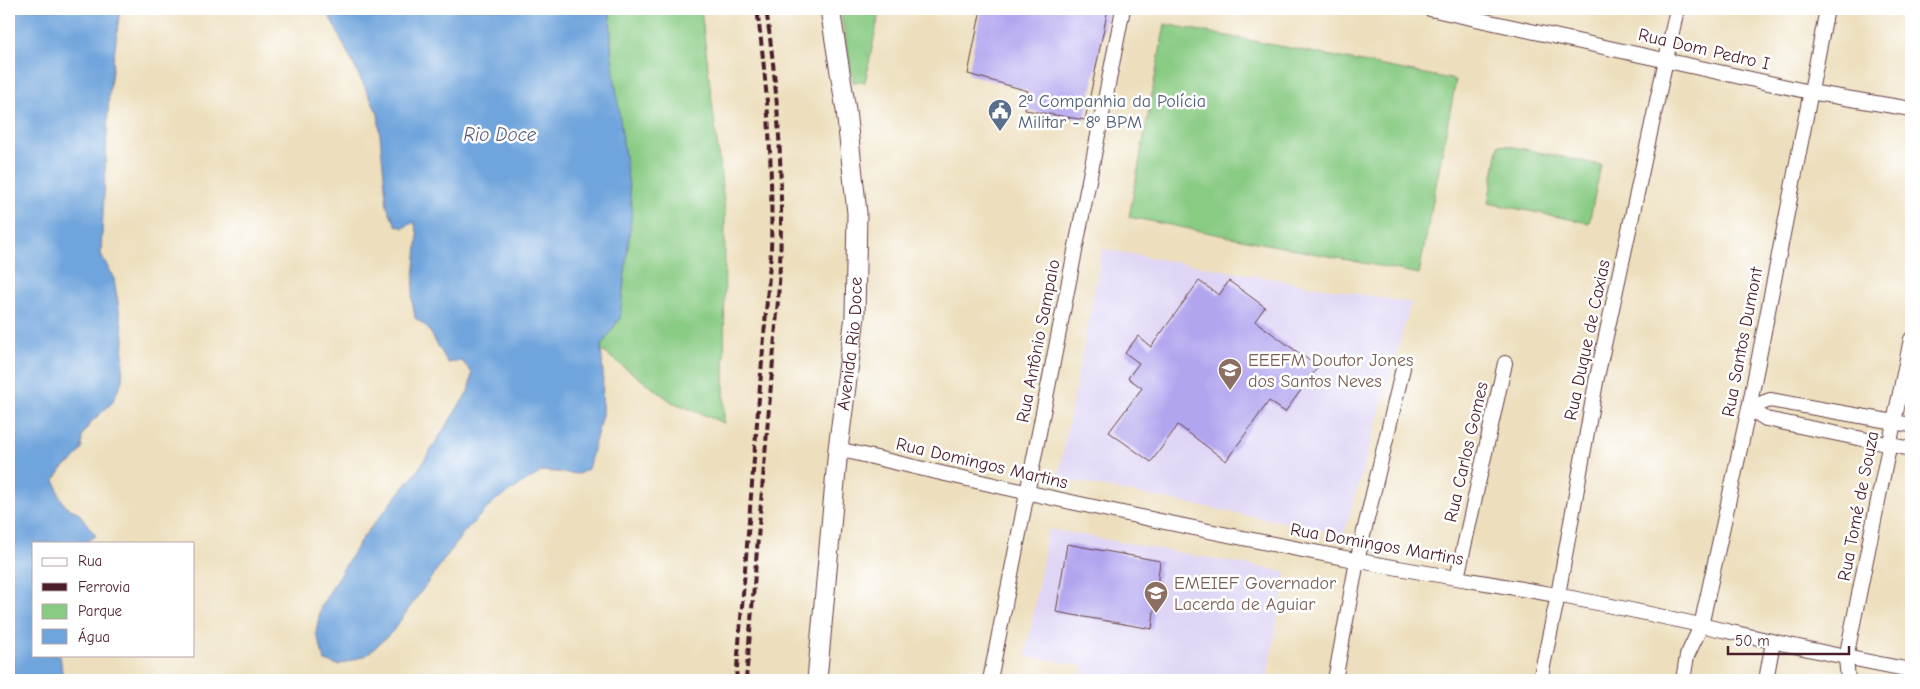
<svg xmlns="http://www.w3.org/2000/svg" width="1920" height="689" viewBox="0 0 1920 689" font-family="'Comic Neue',sans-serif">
	<rect width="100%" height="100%" fill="#fff"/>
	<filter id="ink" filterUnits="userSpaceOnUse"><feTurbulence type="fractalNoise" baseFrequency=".02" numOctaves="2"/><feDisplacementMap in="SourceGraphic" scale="10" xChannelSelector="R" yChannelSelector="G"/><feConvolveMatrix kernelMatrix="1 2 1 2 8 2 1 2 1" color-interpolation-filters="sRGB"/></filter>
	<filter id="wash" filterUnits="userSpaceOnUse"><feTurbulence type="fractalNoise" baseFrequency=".0096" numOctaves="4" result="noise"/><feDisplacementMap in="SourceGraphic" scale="20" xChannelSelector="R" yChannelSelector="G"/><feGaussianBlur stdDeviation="1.12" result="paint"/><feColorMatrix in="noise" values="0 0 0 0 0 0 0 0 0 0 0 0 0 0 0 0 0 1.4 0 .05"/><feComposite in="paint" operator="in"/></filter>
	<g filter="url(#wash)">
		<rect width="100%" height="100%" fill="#eddfbd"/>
		<g fill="#dfd5f5">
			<polygon points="1102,249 1411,303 1344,534 1058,478"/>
			<polygon points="1048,529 1286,572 1267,680 1081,680 1083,666 1026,656"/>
		</g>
		<g fill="#88cb83" stroke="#697557">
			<polygon points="610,9 701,9 725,211 724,423 672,402 601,350 601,346 620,318"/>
			<polygon points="840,9 880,9 865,82 853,82"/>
			<polygon points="1165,24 1456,80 1419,274 1129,217"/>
			<polygon points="1499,144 1601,165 1589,223 1488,203"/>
		</g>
		<g fill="#70a4dc" stroke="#5d6284">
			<polygon points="9,9 120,9 109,94 101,254 114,279 124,338 122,381 112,403 91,422 82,436 82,449 73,461 64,467 55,479 59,495 66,507 78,512 96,536 83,543 34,543 34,655 60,655 63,680 9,680"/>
			<polygon points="326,9 610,9 611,50 632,210 620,318 601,346 603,373 602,415 588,469 579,474 543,471 496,500 464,532 392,632 367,655 338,665 325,661 316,633 321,606 362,538 416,473 469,390 472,373 462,361 448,363 427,327 415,318 412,299 418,235 414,222 403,228 396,225 387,207 378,114"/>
		</g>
		<g id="blocks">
			<g fill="#b2a5ef">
				<polygon points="981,9 1108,9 1085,120 1025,110 1028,91 968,74"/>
				<polygon points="1199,281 1219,295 1229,281 1265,307 1255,321 1318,367 1285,412 1269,401 1226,461 1178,425 1151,462 1109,432 1142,388 1128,378 1139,363 1125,353 1138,336 1151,347"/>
				<polygon points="1067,544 1160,561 1152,629 1056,612"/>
			</g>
		</g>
	</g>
	<g filter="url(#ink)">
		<use href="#blocks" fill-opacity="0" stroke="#623c41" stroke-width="1"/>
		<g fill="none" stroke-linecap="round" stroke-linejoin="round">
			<defs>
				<g id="street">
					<polyline points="1430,9 1810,92 1911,109"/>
					<polyline points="1749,408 1766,419 1911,449"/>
					<polyline points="1749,408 1770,400 1911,425"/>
					<path d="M 838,449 C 1010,490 1182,527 1355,560 C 1422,573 1489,583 1556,595 C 1675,617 1792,648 1911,670"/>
					<polyline points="1457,578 1505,363"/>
					<polyline points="990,680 1123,9"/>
					<polyline points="1335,680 1357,561 1403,368"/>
					<polyline points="1540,680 1558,595 1596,382 1677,9"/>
					<polyline points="1683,680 1687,656 1701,626 1749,408 1827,9"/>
					<polyline points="1766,680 1773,642"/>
					<polyline points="1848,680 1846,658 1911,339"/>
				</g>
				<g id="secondary">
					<path id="s1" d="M 817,680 L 838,449 L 855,316 L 857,213 L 846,110 L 830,9"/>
				</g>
			</defs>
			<use href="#street" stroke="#623c41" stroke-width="16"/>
			<use href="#secondary" stroke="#623c41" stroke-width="21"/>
			<use href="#street" stroke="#fff" stroke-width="14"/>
			<use href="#secondary" stroke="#fff" stroke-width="19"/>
			<g stroke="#4a1f2b" stroke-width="4" stroke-dasharray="8 4" stroke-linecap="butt">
				<path d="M 736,680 L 771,251 C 773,170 768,89 757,9"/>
				<path d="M 746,680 L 777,313 C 785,211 781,110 766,9"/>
			</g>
		</g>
	</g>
	<defs>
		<symbol id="civic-pin" viewBox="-11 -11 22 30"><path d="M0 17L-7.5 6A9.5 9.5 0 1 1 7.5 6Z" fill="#5c6f8a" stroke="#fff"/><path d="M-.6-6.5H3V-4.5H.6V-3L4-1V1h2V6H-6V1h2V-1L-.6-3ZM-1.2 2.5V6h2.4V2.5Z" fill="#fff"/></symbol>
		<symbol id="school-pin" viewBox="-11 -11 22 30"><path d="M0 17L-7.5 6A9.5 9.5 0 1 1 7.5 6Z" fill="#8d6e63" stroke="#fff"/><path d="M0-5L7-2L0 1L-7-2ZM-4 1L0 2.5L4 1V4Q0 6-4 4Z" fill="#fff"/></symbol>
	</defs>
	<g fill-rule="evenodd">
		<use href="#civic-pin" x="986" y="97" width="28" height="38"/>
		<use href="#school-pin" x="1216" y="356" width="28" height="38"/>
		<use href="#school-pin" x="1142" y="579" width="28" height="38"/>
	</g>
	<g text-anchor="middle" stroke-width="5" stroke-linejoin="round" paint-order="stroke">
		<g font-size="18" fill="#4a1f2b" stroke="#fff">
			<text transform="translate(1704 49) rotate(13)" y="6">Rua Dom Pedro I</text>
			<text transform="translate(1587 340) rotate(-78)" y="6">Rua Duque de Caxias</text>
			<text transform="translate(1038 341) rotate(-79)" y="6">Rua Antônio Sampaio</text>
			<text transform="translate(1742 342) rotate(-79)" y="6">Rua Santos Dumont</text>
			<text dy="6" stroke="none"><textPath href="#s1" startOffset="338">Avenida Rio Doce</textPath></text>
			<text transform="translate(1466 452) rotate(-77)" y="6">Rua Carlos Gomes</text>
			<text transform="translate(982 463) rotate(13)" y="6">Rua Domingos Martins</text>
			<text transform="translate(1858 506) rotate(-79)" y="6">Rua Tomé de Souza</text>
			<text transform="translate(1377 544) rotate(10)" y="6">Rua Domingos Martins</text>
		</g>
		<g font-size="18" fill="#4e5e75" stroke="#fff" text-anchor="start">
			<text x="1018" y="107">2ª Companhia da Polícia<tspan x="1018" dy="21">Militar - 8º BPM</tspan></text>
		</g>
		<g font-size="18" fill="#785e54" stroke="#fff" text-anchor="start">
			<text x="1248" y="366">EEEFM Doutor Jones<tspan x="1248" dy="21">dos Santos Neves</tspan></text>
			<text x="1174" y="589">EMEIEF Governador<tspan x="1174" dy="21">Lacerda de Aguiar</tspan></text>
		</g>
		<g font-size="19" font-style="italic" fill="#5b5b7b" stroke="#fff">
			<text x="500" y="141">Rio Doce</text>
		</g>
	</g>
	<rect width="1920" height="689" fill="none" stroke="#fff" stroke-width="30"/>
	<rect x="32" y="542" width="162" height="115" fill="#ffffff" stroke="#b7a5aa"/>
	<rect x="42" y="558" width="25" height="8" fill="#ffffff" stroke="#b7a5aa"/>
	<text x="78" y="566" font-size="15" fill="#4a1f2b">Rua</text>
	<rect x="42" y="583" width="25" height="8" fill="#4a1f2b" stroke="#b7a5aa"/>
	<text x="78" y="592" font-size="15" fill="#4a1f2b">Ferrovia</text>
	<rect x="42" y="604" width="25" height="15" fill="#88cb83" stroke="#b7a5aa"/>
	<text x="78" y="616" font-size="15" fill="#4a1f2b">Parque</text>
	<rect x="42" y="629" width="25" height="15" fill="#70a4dc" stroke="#b7a5aa"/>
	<text x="78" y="642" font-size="15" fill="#4a1f2b">Água</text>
	<path d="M1728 646v8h121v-8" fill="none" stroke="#4a1f2b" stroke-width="2.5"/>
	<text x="1735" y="646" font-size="15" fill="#4a1f2b" stroke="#ffffff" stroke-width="4" paint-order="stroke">50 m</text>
</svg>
